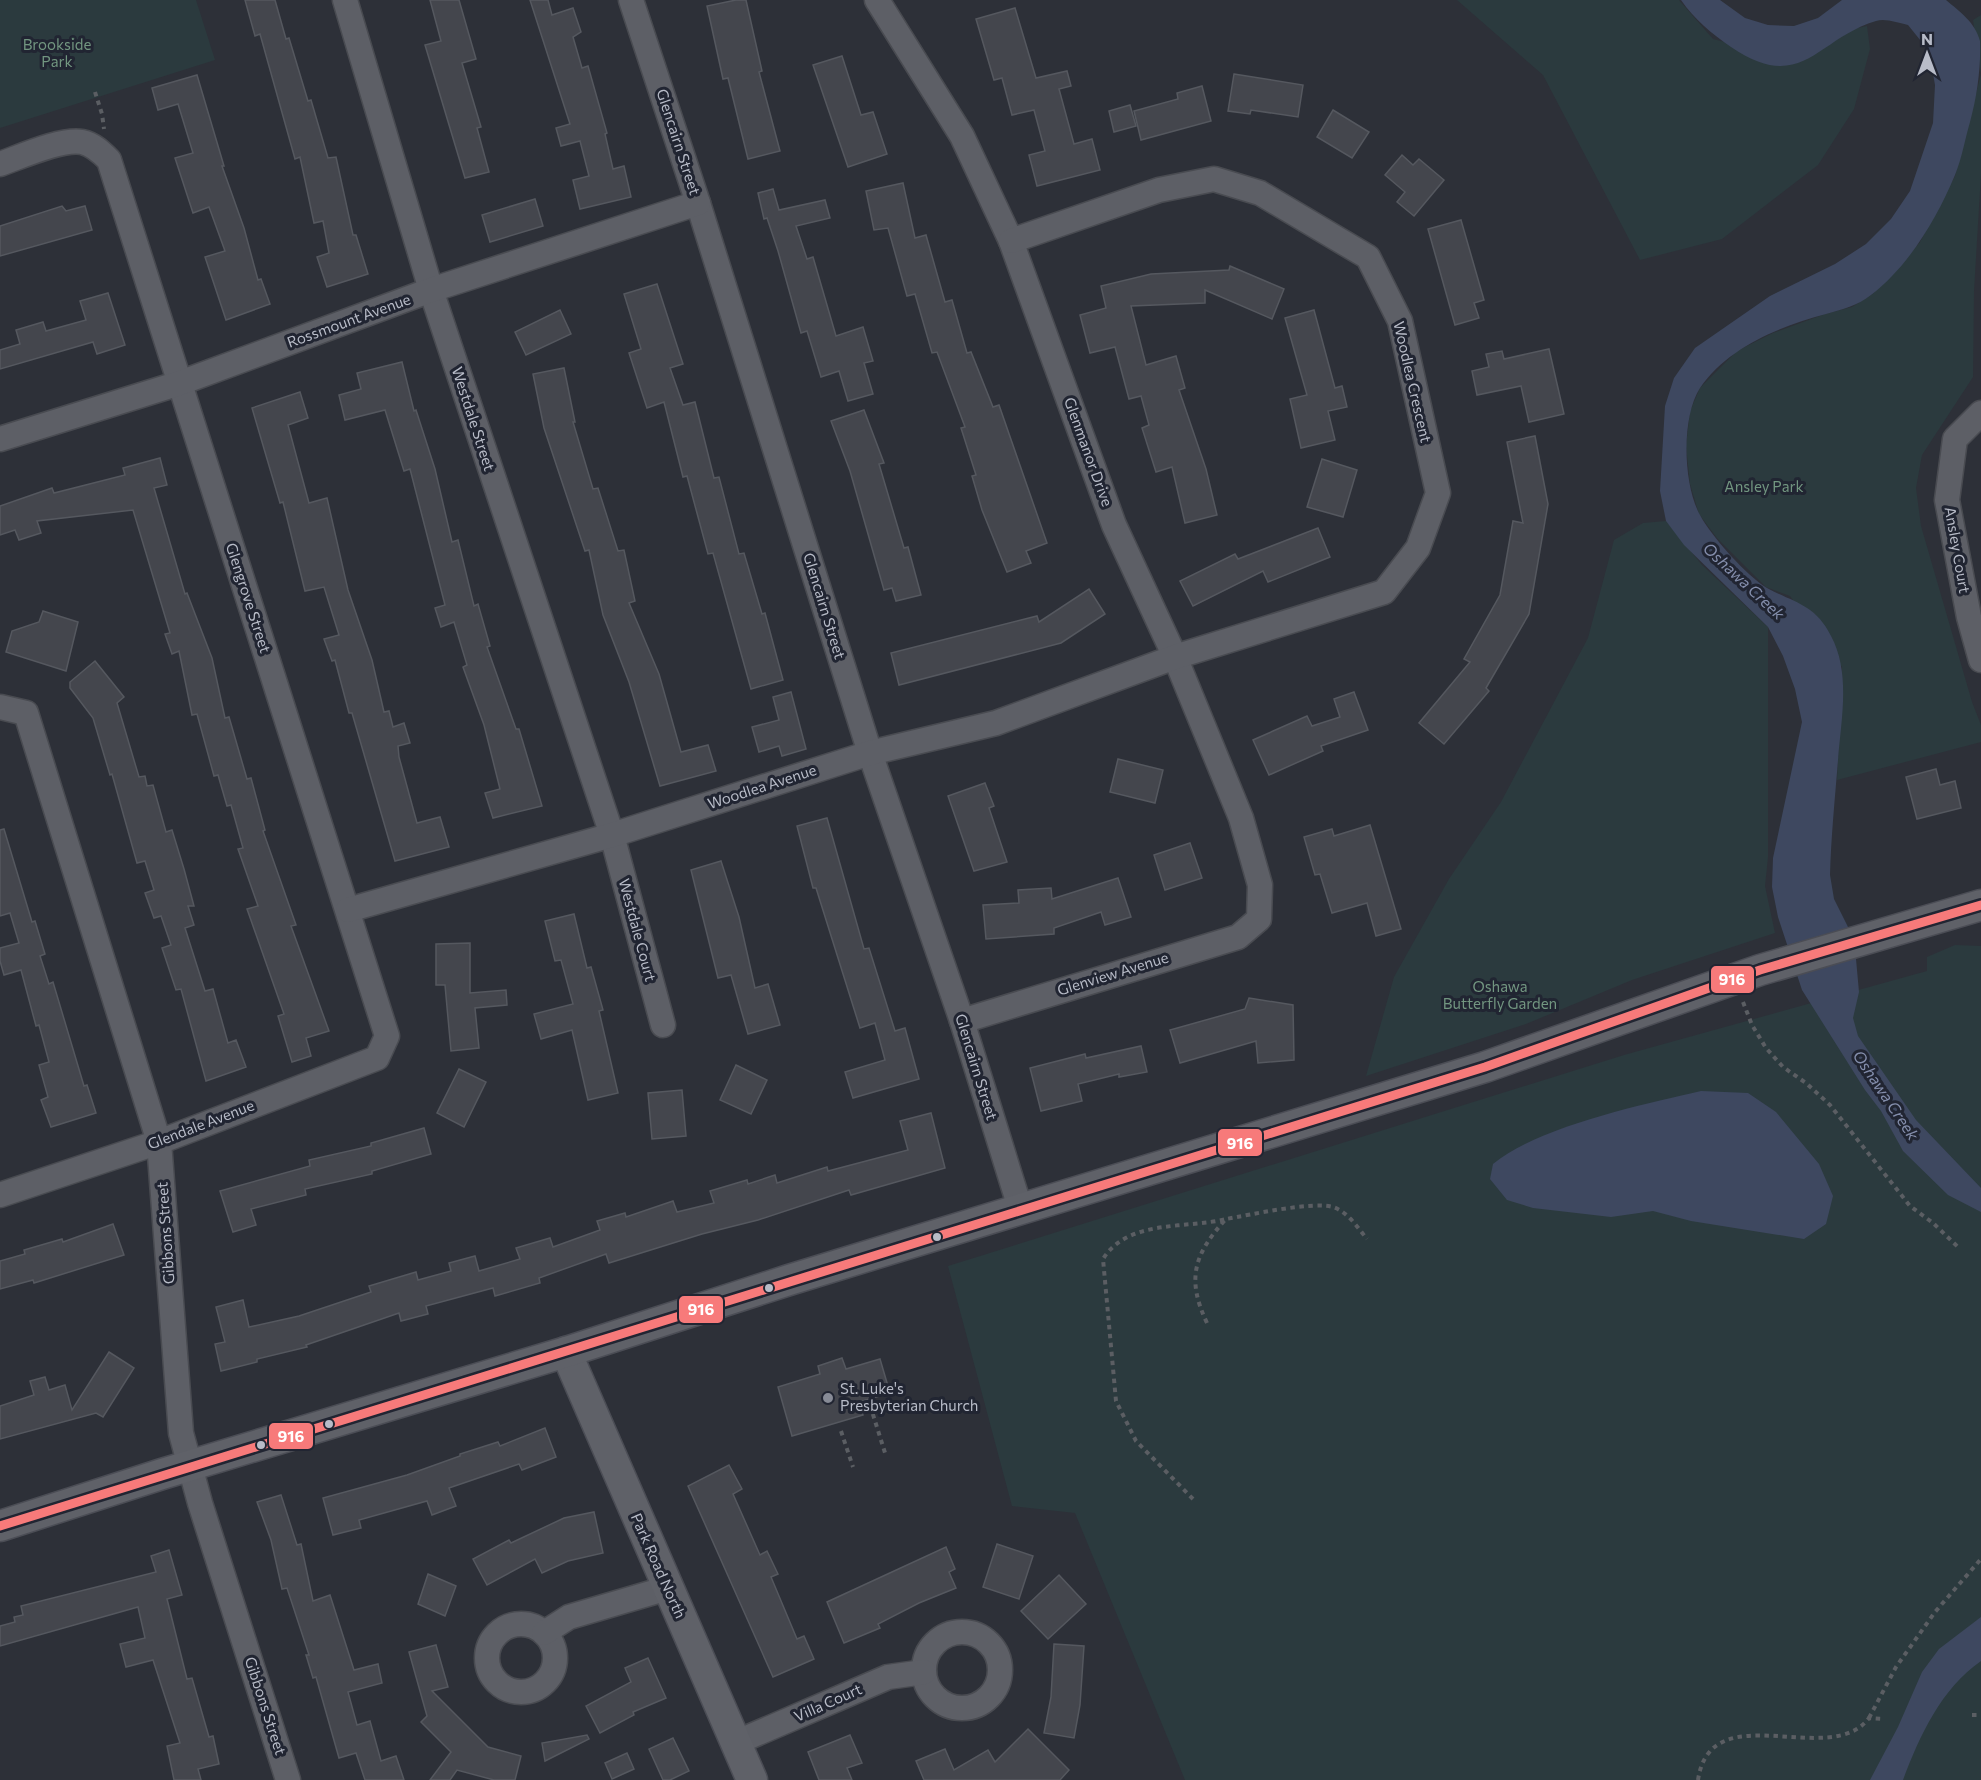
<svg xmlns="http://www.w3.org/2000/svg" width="1981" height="1780" viewBox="0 0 1981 1780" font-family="Commissioner,sans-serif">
	<rect width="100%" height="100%" fill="#2d3038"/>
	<g fill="#2b3a3e">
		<polygon points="0,0 196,0 215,60 0,128"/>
		<polygon points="1457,0 1679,0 1713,39 1756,50 1867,26 1870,49 1854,109 1818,165 1722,239 1640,260 1543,75"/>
		<polygon points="1981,15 1981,174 1974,291 1973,377 1922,455 1916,488 1921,526 1972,702 1981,725 1981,742 1837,780 1842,667 1790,596 1766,587 1717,538 1699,514 1690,484 1686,446 1690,411 1700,388 1737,351 1773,333 1825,314 1852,307 1871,295 1890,277 1920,242 1955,176 1981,74 1973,20"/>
		<polygon points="1666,521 1702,565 1768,627 1768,857 1765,886 1775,933 1632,980 1526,1024 1366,1076 1394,977 1449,879 1501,802 1588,638 1614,540 1643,523"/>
		<polygon points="1955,945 1981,946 1981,1780 1185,1780 1075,1513 1012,1506 948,1266 1624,1055 1927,971 1927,957"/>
	</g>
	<g fill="#3e4860">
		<path d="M 1681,0 L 1720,0 L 1745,18 L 1768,25 L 1794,26 L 1818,18 L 1842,0 L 1946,0 C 1960,12 1975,22 1980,41 C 1981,68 1977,97 1970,122 C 1965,139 1962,158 1955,175 C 1937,218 1909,266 1871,295 C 1857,306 1843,309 1826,314 C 1781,326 1728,347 1700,388 C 1681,417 1683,485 1700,515 C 1711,536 1747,576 1767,588 C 1794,603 1815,604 1831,636 C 1851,673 1841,720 1838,760 C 1835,798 1831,837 1830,875 L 1834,899 L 1848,927 L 1856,959 L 1859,992 L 1853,1018 L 1858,1036 L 1916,1120 L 1981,1188 L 1981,1212 L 1948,1195 L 1903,1151 L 1881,1111 L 1865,1090 L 1802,990 L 1778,917 L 1772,887 L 1773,858 L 1802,722 L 1795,689 L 1783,656 L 1768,627 L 1684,545 L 1666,521 L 1660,491 L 1665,406 L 1674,378 L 1695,348 L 1770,296 L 1835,264 L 1866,244 L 1891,219 L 1910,191 L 1933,123 L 1935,85 L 1929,51 L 1908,25 C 1899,23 1885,18 1876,21 C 1816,39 1802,95 1731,47 C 1712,34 1694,19 1681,0 Z"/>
		<path d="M 1701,1091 L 1748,1093 L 1776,1112 L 1819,1164 L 1833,1196 L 1826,1224 L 1804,1239 L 1691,1221 L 1653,1211 L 1611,1217 L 1533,1208 L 1507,1200 L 1490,1179 L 1493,1164 C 1540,1126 1641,1105 1701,1091 Z"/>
		<path d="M 1981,1617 L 1981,1661 C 1941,1689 1920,1735 1903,1780 L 1870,1780 L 1898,1727 L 1922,1672 L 1939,1649 Z"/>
	</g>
	<g fill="#44464d" stroke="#55585f" stroke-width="1.5">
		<polygon points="245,0 275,0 286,39 289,38 308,101 311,100 328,158 336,157 353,235 356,235 368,274 327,287 317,257 329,253 323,221 314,223 300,157 295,159 260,34 255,36"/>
		<polygon points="430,0 459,0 476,59 462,63 481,127 477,128 489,172 465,178 425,45 441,41"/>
		<polygon points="530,0 548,0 552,15 573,8 581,32 573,37 582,68 588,66 607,133 605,134 613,169 624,166 631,197 580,209 573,180 589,176 580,141 561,146 556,128 570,124"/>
		<polygon points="736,0 746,0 762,71 759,72 780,151 748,159 728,78 723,79 707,6"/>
		<polygon points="1015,8 1036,78 1067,71 1071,86 1059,89 1074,144 1092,139 1100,170 1037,186 1029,155 1045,151 1034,110 1012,115 1002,78 994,80 976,19"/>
		<polygon points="842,56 861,115 873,112 887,154 848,167 813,65"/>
		<polygon points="1234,74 1303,85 1298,117 1251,110 1250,114 1228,111"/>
		<polygon points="197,75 224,166 222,166 244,228 258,280 261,279 270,304 226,320 205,257 225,251 209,207 193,213 175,158 193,153 178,104 158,110 152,88"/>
		<polygon points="1202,86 1211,121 1141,140 1134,111 1178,99 1177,93"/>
		<polygon points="1130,105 1136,126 1114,132 1109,111"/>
		<polygon points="1333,110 1369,132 1352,158 1317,137"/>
		<polygon points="1402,155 1413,165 1419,159 1444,180 1414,216 1397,202 1405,192 1385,175"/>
		<polygon points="903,183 915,238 926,235 945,302 952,300 967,353 971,352 993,407 999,405 1047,543 1026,551 1031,563 1007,572 982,510 972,476 976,475 961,428 965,427 937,352 932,353 915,294 907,296 888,228 874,230 866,191"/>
		<polygon points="773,189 779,210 825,200 830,218 796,226 807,259 813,257 836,336 863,327 873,361 864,363 873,394 848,401 839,371 821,377 807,331 801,333 778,251 767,218 764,219 758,193"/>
		<polygon points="535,199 543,226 490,242 482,215"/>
		<polygon points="62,206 66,211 85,206 92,230 0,256 0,226"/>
		<polygon points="1461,220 1484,300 1474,303 1479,318 1455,325 1428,229"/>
		<polygon points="1230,266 1284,289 1272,319 1205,290 1205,303 1131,306 1146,365 1176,356 1185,388 1179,390 1206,469 1217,515 1185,523 1172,467 1156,472 1142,428 1149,425 1141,396 1129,399 1115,347 1090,353 1080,315 1106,308 1101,286 1151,274 1229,270"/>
		<polygon points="657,284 683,364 670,368 683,405 695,402 714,478 719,477 739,554 744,553 762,614 765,613 783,680 751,689 713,553 708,554 687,476 683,477 664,402 647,408 629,353 641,349 624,294"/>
		<polygon points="108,293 125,345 97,354 93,342 0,369 0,350 20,344 16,330 43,322 46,331 86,320 80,301"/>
		<polygon points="560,310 571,334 526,355 515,332"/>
		<polygon points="1314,310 1335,388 1342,386 1347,407 1328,411 1335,440 1301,448 1290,399 1307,395 1285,318"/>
		<polygon points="1549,349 1564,414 1529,422 1521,386 1477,395 1472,371 1489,367 1486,354 1502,351 1504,359"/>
		<polygon points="402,362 414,411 416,410 435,469 452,542 458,540 474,606 478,604 490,646 487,647 516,729 519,729 542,806 493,818 485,793 500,789 484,725 463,667 467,665 454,622 441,627 435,608 445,605 410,469 404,471 385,410 345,420 339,395 361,389 357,373"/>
		<polygon points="564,368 575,422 573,422 593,489 598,488 618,551 624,550 635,601 629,603 659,674 681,752 708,745 716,771 660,786 629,682 603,615 589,550 585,551 544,428 533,374"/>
		<polygon points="300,392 308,418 288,425 309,503 327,498 348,590 372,660 384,712 389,711 393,727 404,723 410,743 398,746 399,757 417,823 440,817 449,847 395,861 352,713 349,713 335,660 332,661 324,639 339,635 324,587 305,591 283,502 280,503 252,408"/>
		<polygon points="864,410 884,463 879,464 904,548 908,547 921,595 896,601 892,588 884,590 850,471 831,421"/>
		<polygon points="1535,436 1548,504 1529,614 1486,688 1489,691 1444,744 1419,723 1470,662 1464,659 1500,595 1513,521 1523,523 1507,442"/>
		<polygon points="160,458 167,485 154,488 185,594 187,593 212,658 225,718 229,717 247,779 251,778 265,830 263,831 296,925 291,926 329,1031 306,1038 311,1056 292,1062 278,1016 284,1014 247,909 258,906 238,849 243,848 231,805 227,806 218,775 214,776 197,714 192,715 179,651 172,654 165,634 170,633 133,510 37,521 41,533 19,540 15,530 0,535 0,506 52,488 54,493 125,475 123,468"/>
		<polygon points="1322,459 1357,470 1343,517 1307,507"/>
		<polygon points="1318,528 1330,557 1268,582 1263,571 1193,606 1180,581 1235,554 1238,559"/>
		<polygon points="1089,589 1105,614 1061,643 899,685 891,653 1037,616 1039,622"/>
		<polygon points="43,611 78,622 66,671 6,652 12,631 39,622"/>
		<polygon points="95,661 124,697 117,703 139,777 145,776 147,786 153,785 166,832 172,830 184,869 194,906 188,906 194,925 185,928 205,991 213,989 228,1043 236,1040 246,1067 206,1081 181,989 176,990 162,948 171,945 161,916 154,918 145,893 154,890 145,861 137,863 112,774 110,775 93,718 70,688 70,682"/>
		<polygon points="791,692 806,749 782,756 779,746 759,752 752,727 779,720 773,697"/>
		<polygon points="1354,692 1368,730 1321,746 1323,751 1269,775 1253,740 1307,716 1312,726 1340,717 1334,699"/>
		<polygon points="1118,759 1163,770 1155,803 1110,792"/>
		<polygon points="1936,769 1940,785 1955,781 1961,808 1917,819 1906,777"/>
		<polygon points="985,783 994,806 989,808 1007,862 974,871 948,796"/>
		<polygon points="827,818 864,949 869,948 895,1031 905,1028 919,1079 853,1098 845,1072 885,1060 875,1023 860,1028 816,888 813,888 797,826"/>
		<polygon points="1370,825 1401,929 1376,936 1367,903 1332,913 1320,874 1315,875 1304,837 1332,829 1334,836"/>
		<polygon points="4,829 32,922 35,921 45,954 40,956 49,984 53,982 84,1086 87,1085 96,1113 51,1127 41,1100 48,1097 39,1065 49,1062 39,1025 36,1026 21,970 4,975 0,961 0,948 19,943 10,913 0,916 0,830"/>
		<polygon points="1190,843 1202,878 1165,890 1154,855"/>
		<polygon points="721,861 739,917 755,988 768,984 780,1025 748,1034 731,975 718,978 691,870"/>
		<polygon points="1118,878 1131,917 1105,925 1101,912 1054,928 1054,934 986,939 983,905 1019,903 1018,890 1051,888 1052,899"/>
		<polygon points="574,914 587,968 591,967 603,1010 599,1011 618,1093 588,1100 572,1030 541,1039 534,1014 573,1004 561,960 555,961 545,921"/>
		<polygon points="470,943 470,993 506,990 507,1005 475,1008 479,1048 451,1051 445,985 436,985 436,944"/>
		<polygon points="1249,998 1293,1005 1294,1060 1258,1063 1256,1041 1180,1063 1170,1030 1245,1009"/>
		<polygon points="1141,1046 1147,1072 1119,1077 1119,1074 1078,1084 1082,1101 1041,1111 1030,1068 1085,1054 1086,1058"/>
		<polygon points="736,1065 767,1080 751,1114 720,1100"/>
		<polygon points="459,1069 486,1082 464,1127 437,1113"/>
		<polygon points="682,1090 686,1136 652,1139 648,1093"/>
		<polygon points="931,1113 945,1168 851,1195 849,1190 758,1220 702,1234 609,1263 606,1254 539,1278 540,1283 495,1296 493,1288 426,1306 428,1314 401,1321 399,1313 306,1345 307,1347 257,1359 257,1362 221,1371 215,1344 225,1342 216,1307 243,1300 249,1327 299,1316 371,1292 369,1286 416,1272 418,1280 451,1271 449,1263 475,1256 479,1271 520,1259 516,1248 550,1238 553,1247 600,1230 597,1221 625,1213 626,1217 673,1201 677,1212 714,1203 710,1191 747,1180 748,1184 775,1175 777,1183 827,1167 828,1171 908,1150 900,1121"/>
		<polygon points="424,1128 431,1154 372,1171 372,1174 305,1189 306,1195 251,1209 256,1225 233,1232 220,1191 310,1166 309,1160 371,1146 371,1143"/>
		<polygon points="113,1224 124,1255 34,1283 33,1280 0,1289 0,1261 25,1254 24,1250 62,1239 63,1242"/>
		<polygon points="109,1352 134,1368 103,1417 96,1413 0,1439 0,1406 34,1395 30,1381 45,1377 49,1390 65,1385 72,1410"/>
		<polygon points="842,1358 846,1369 880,1359 890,1393 859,1402 863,1415 792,1436 778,1387 820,1374 818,1366"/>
		<polygon points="545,1428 556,1457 522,1470 519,1464 449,1488 456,1506 432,1515 427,1501 359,1520 361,1528 333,1535 323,1498 407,1475 460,1456 460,1454 498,1442 500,1446"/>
		<polygon points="729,1465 742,1489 733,1494 760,1555 767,1551 778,1574 771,1577 797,1639 804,1636 814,1659 773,1677 688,1486"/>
		<polygon points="281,1495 297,1545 301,1544 313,1601 330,1595 354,1670 378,1664 382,1683 348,1692 357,1725 370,1721 381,1761 396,1756 404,1780 365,1780 356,1753 339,1758 316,1677 313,1678 306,1655 309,1655 287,1588 282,1589 271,1540 257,1502"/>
		<polygon points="594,1512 603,1553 568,1561 542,1573 535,1559 487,1585 473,1559 509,1540 511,1543 564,1518"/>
		<polygon points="997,1544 1033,1556 1019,1599 983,1587"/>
		<polygon points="946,1547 955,1569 949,1572 956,1588 919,1603 878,1624 880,1628 844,1643 827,1602"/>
		<polygon points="169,1550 182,1595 167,1599 187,1679 192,1678 209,1737 213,1736 219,1764 198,1769 201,1780 174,1780 167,1746 180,1743 153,1660 126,1667 120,1644 145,1638 138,1607 0,1646 0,1626 15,1622 14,1617 23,1615 21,1606 156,1572 151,1556"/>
		<polygon points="428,1574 456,1586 445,1616 418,1604"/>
		<polygon points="1059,1575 1086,1604 1048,1639 1021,1611"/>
		<polygon points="1054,1644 1084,1646 1080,1705 1074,1738 1044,1733 1051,1697"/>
		<polygon points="436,1645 448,1687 432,1691 488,1747 521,1756 515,1780 494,1780 457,1770 450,1780 430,1780 451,1752 421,1722 427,1716 409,1652"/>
		<polygon points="648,1658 666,1698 633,1712 634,1715 600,1733 586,1706 631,1682 625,1668"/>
		<polygon points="1028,1729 1069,1770 1060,1780 924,1780 916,1761 945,1749 954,1770 988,1750 995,1762"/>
		<polygon points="587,1735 589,1739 545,1761 542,1743"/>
		<polygon points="850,1735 862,1763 847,1768 852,1780 819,1780 808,1752"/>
		<polygon points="673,1738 689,1771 670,1780 663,1780 649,1749"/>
		<polygon points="627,1753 634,1769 612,1779 605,1763"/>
	</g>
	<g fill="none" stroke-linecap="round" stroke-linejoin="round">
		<defs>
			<g id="minor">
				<polyline points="345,0 431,290 612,835 663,1025"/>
				<polyline points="631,0 698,203 870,753 962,1021 1021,1211"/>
				<polyline points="877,0 962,136 1011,241 1114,525 1175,657 1241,818 1260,885 1259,919 1238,937 962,1021"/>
				<path d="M 0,164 C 20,157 62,138 82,142 C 93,144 102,153 109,160 L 387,1036 L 377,1058 L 159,1142 L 0,1195"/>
				<polyline points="1981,413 1955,439 1947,500 1969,617 1981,660"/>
				<polyline points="0,439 180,383 431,290 698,203"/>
				<polyline points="0,707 26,713 159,1142 181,1433 200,1503 288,1780"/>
				<polyline points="348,910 612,835 870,753 996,723 1175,657 1384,592 1418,548 1438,493 1400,321 1368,257 1260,193 1214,179 1159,190 1011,241"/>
				<circle cx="521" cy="1658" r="34"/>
				<circle cx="962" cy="1670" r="38"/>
				<polyline points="544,1633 569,1617 668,1588"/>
				<polyline points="735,1743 888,1677 924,1672"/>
			</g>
			<g id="major">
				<polyline points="566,1352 752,1780"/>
				<polyline points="0,1526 162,1474 566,1352 789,1280 1485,1067 1760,970 1981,905"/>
			</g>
		</defs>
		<use href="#minor" stroke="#494b51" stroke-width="27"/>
		<use href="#major" stroke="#4b4d55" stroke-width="33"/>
		<g stroke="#5b5e63" stroke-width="4" stroke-dasharray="4.5 4.5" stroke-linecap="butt">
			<polyline points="95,92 102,114 104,129"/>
			<polyline points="1743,1002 1752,1025 1766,1048 1783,1067 1806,1083 1830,1105 1910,1206 1933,1223 1958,1247"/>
			<path d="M 1207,1323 C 1186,1279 1194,1254 1226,1219 C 1249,1215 1313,1201 1333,1207 C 1348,1212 1358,1228 1367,1239"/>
			<polyline points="862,1402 870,1405 886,1456"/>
			<polyline points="841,1431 853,1467"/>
			<path d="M 1193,1499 L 1136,1441 L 1116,1401 L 1103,1259 C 1128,1219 1186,1229 1226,1219"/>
			<polyline points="1972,1715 1981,1715"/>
			<polyline points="1869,1718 1896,1667 1935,1612 1981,1559"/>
			<path d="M 1698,1780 C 1711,1693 1830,1770 1869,1718 L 1884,1719"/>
		</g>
		<use href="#minor" stroke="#5d5f66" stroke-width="24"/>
		<use href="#major" stroke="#5f6168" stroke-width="30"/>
		<defs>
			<polyline id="bus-1" points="0,1526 1485,1067 1760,970 1981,905"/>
		</defs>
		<use href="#bus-1" stroke="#212532" stroke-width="14"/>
		<use href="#bus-1" stroke="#f77a7a" stroke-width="9"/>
	</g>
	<g fill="#b8bcc8" stroke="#212532" stroke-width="2">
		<circle cx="937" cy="1237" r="5"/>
		<circle cx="769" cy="1288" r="5"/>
		<circle cx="329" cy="1424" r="5"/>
		<circle cx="261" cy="1445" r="5"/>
	</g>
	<circle fill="#878b96" stroke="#212532" stroke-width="2" cx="828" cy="1398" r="6"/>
	<g text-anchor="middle" stroke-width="6" stroke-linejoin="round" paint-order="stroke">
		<g font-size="15" fill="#729680" stroke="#212532">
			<text x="57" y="50">Brookside<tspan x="57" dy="17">Park</tspan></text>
			<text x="1764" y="492">Ansley Park</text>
			<text x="1500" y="992">Oshawa<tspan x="1500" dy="17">Butterfly Garden</tspan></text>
		</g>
		<g font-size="15" fill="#b8bcc8" stroke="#212532">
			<text transform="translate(678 142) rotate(72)" y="5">Glencairn Street</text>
			<text transform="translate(349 321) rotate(-20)" y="5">Rossmount Avenue</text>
			<text transform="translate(1412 382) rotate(77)" y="5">Woodlea Crescent</text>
			<text transform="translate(473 419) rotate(72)" y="5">Westdale Street</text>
			<text transform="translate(1088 452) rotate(70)" y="5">Glenmanor Drive</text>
			<text transform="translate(1957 550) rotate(80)" y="5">Ansley Court</text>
			<text transform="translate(248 598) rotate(72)" y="5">Glengrove Street</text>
			<text transform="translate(824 606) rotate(73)" y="5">Glencairn Street</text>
			<text transform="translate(762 787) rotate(-18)" y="5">Woodlea Avenue</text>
			<text transform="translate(637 930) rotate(75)" y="5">Westdale Court</text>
			<text transform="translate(1113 974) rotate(-17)" y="5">Glenview Avenue</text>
			<text transform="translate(976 1067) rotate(73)" y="5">Glencairn Street</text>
			<text transform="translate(201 1125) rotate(-21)" y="5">Glendale Avenue</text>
			<text transform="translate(166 1233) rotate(-94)" y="5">Gibbons Street</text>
			<text transform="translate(658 1566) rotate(66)" y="5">Park Road North</text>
			<text transform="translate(828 1703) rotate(-24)" y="5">Villa Court</text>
			<text transform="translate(265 1706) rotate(72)" y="5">Gibbons Street</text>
		</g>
		<g font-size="15" fill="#b8bcc8" stroke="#212532" text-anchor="start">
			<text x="840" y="1394">St. Luke's<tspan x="840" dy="17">Presbyterian Church</tspan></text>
		</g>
		<g font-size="16" font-style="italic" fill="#848eac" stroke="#212532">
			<text transform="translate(1744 581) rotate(43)" y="6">Oshawa Creek</text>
			<text transform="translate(1886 1095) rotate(56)" y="6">Oshawa Creek</text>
		</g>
	</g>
	<g stroke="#212532" stroke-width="2">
		<rect x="1710" y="965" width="45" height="29" rx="6" fill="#f77a7a"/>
		<rect x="1217" y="1128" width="46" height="29" rx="6" fill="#f77a7a"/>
		<rect x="678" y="1295" width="46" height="29" rx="6" fill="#f77a7a"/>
		<rect x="268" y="1422" width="46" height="28" rx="6" fill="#f77a7a"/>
	</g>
	<g font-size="16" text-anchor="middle" font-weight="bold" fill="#fff">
		<text x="1732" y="985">916</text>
		<text x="1240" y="1149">916</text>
		<text x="701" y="1315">916</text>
		<text x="291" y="1442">916</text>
	</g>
	<g transform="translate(1927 54)" stroke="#212532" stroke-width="4.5" paint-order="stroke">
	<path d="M0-4.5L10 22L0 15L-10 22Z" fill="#b8bcc8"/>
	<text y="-9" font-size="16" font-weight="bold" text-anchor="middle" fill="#b8bcc8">N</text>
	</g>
</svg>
